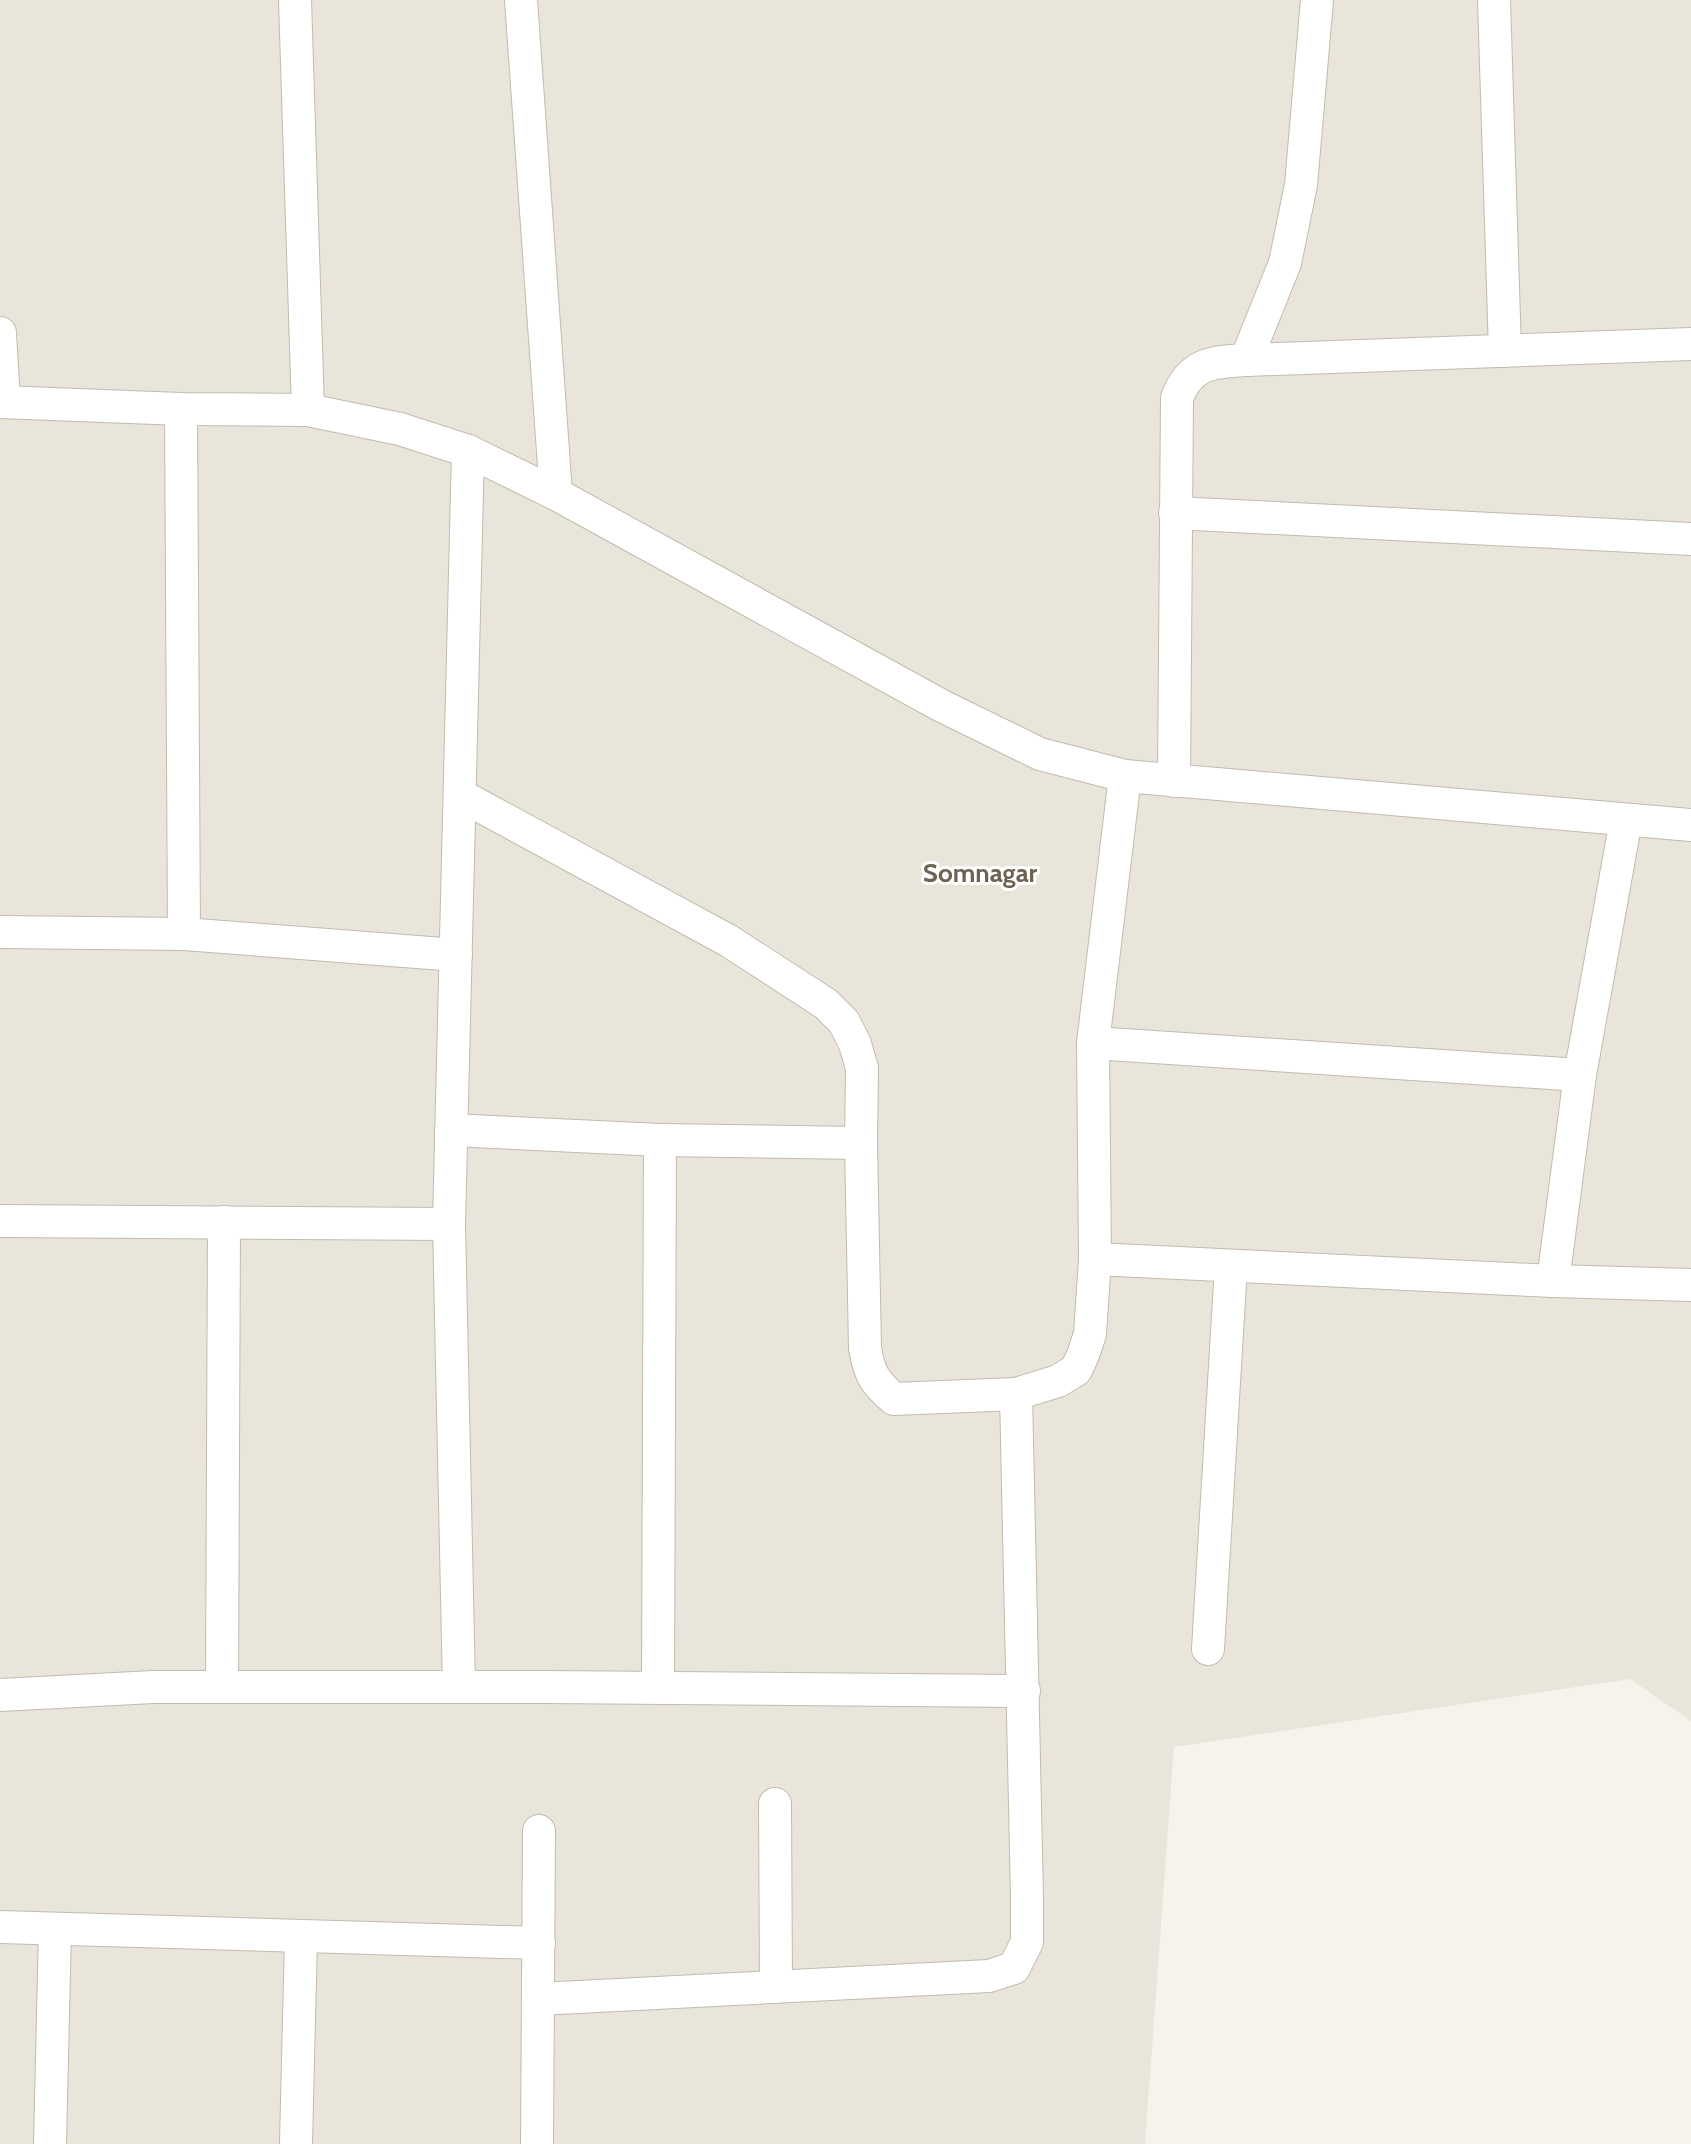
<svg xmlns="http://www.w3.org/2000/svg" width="1691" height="2144" viewBox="0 0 1691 2144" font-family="Cabin,sans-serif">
	<rect width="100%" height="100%" fill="#f6f3ec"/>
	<polygon fill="#eae5da" points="0,0 1691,0 1691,1721 1630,1679 1174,1747 1145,2144 0,2144"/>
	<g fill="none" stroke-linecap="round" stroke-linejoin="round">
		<defs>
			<g id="minor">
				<polyline points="295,0 308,410"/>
				<polyline points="521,0 556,494"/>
				<polyline points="1494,0 1505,351"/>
				<polyline points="0,333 4,402"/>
				<polyline points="1246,360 1285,263 1301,185 1317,0"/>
				<polyline points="0,402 181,409 308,410 400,429 468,451 556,494 942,706 1040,754 1125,776 1691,825"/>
				<polyline points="181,409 184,934 456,955"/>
				<polyline points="1175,513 1691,539"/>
				<path d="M 1174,781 L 1177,398 C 1190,363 1212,362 1246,360 L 1691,344"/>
				<path d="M 460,795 L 729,941 L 826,1004 L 844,1022 L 855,1044 L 862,1068 L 861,1143 L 865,1348 C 869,1373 874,1382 894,1399 L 1016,1394 L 1058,1381 L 1076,1370 L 1083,1355 L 1090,1334 L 1095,1259 L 1093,1043 L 1125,776"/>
				<polyline points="0,932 184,934"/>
				<polyline points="1093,1043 1580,1075"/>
				<polyline points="451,1130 660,1140 658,1688"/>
				<polyline points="660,1140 861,1143"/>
				<polyline points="0,1221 449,1224"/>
				<polyline points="1095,1259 1553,1281 1691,1285"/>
				<polyline points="1553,1281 1580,1075 1626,820"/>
				<polyline points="1208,1649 1231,1266"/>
				<polyline points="222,1687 224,1222"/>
				<polyline points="459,1687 449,1224 468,451"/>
				<polyline points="0,1695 153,1687 546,1687 1024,1691"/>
				<polyline points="775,1804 776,1987"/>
				<polyline points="0,1927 539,1943"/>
				<polyline points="539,1999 989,1976 1014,1968 1027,1942 1027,1898 1016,1394"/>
				<polyline points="50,2144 55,1929"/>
				<polyline points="296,2144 301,1937"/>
				<polyline points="537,2144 539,1831"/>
			</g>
		</defs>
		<use href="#minor" stroke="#c2bbae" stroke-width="34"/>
		<use href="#minor" stroke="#fff" stroke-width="32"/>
	</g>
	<g text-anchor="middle" stroke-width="6" stroke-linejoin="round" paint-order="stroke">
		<g font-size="26" font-weight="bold" fill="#6e6250" stroke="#fff">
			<text x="980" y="882">Somnagar</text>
		</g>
	</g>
</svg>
